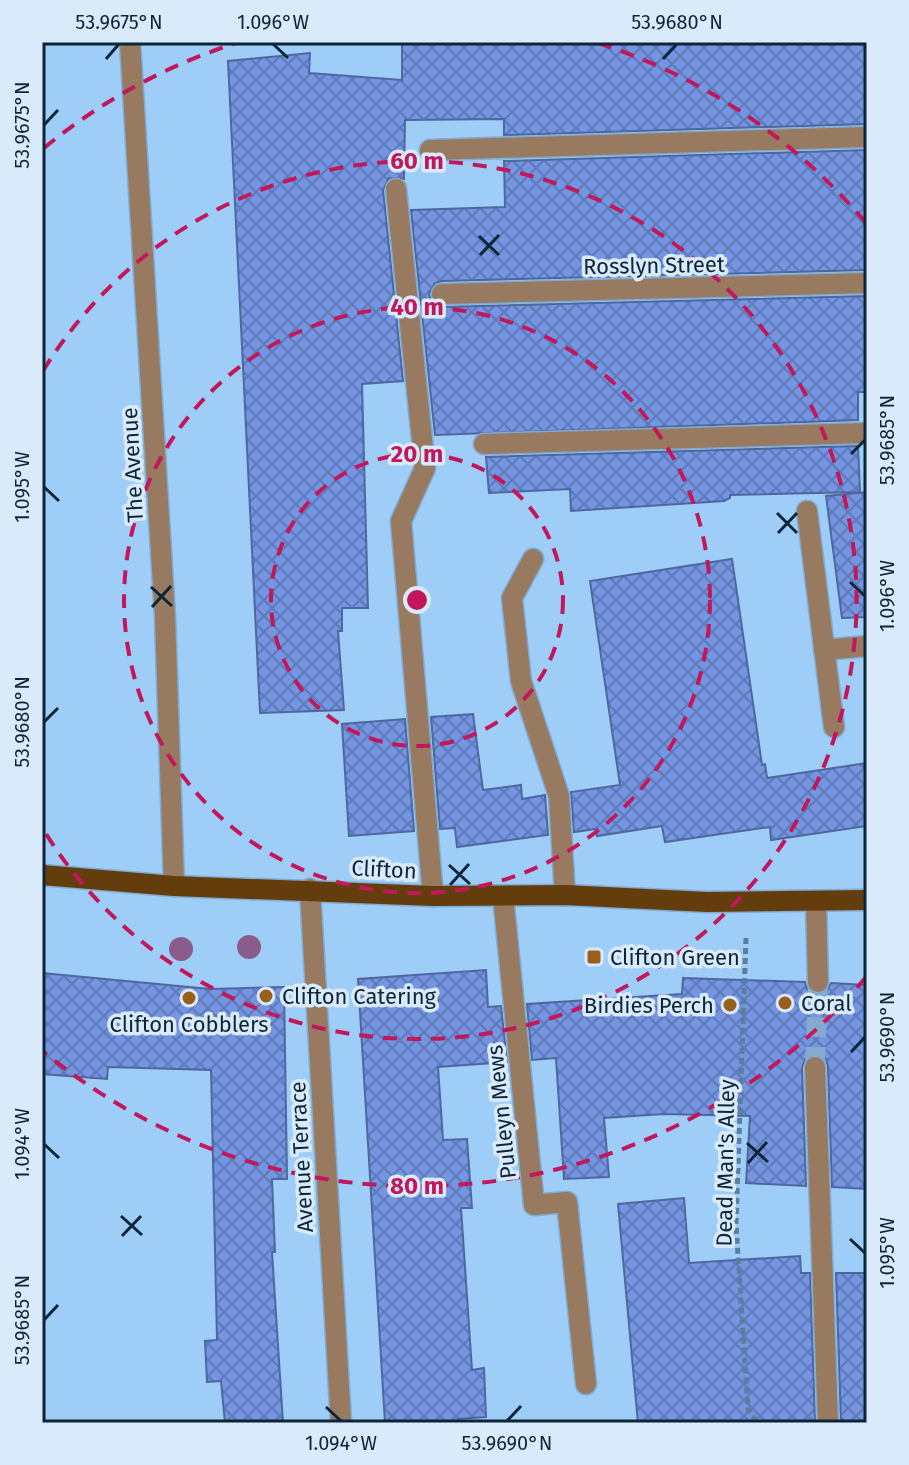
<svg xmlns="http://www.w3.org/2000/svg" width="909" height="1465" viewBox="0 0 909 1465" font-family="'Fira Sans',sans-serif">
	<defs>
		<pattern id="building-cross-hatch" width="8" height="8" patternUnits="userSpaceOnUse" patternTransform="scale(2)"><rect width="8" height="8" fill="#7495e1"/><path d="M0 0l8 8M0 8l8-8" fill="none" stroke="#5e79b7"/></pattern>
	</defs>
	<rect width="100%" height="100%" fill="#9ecdf7"/>
	<g fill="url(#building-cross-hatch)" stroke="#4e67a0" stroke-width="2">
		<polygon points="402,42 867,42 867,124 504,135 504,119 405,120 404,179 389,178 383,190 403,381 362,384 368,608 342,608 342,631 338,631 344,710 260,713 228,61 310,53 309,73 402,80"/>
		<polygon points="867,150 867,270 442,281 435,283 429,294 431,301 442,307 867,296 867,392 858,392 858,420 435,435 411,210 505,207 504,161"/>
		<polygon points="858,446 860,492 730,495 730,498 724,501 571,511 570,489 489,493 486,457"/>
		<polygon points="867,492 867,617 842,618 826,496"/>
		<polygon points="732,559 762,765 765,764 767,778 867,763 867,826 771,840 770,827 665,842 662,826 597,836 596,829 574,832 571,792 620,785 590,581"/>
		<polygon points="473,714 483,790 521,785 522,799 545,795 548,835 457,847 455,828 440,829 431,717"/>
		<polygon points="405,719 414,831 349,836 342,724"/>
		<polygon points="486,970 488,1007 501,1006 507,1062 438,1067 443,1140 467,1139 472,1208 461,1208 472,1370 484,1368 486,1417 458,1419 458,1423 385,1423 358,979"/>
		<polygon points="42,973 210,989 284,987 287,1179 272,1179 275,1252 272,1252 283,1423 225,1423 221,1381 207,1382 205,1341 217,1340 211,1070 108,1067 107,1079 42,1074"/>
		<polygon points="683,978 805,982 807,989 818,995 825,993 831,983 867,985 867,1189 832,1187 828,1067 826,1059 815,1054 807,1056 802,1067 806,1186 746,1183 750,1116 664,1114 604,1118 609,1177 564,1179 556,1058 532,1060 527,1004 682,994"/>
		<polygon points="684,1198 689,1263 800,1256 801,1273 810,1273 815,1423 638,1423 618,1204"/>
		<polygon points="836,1273 867,1273 867,1423 841,1423"/>
	</g>
	<g fill="none" stroke-linecap="round" stroke-linejoin="round">
		<polyline stroke="#81abd1" stroke-width="20" stroke-dasharray="20 10" stroke-linecap="butt" points="815,1067 818,982"/>
		<defs>
			<g id="minor">
				<polyline points="130,42 165,617 174,886"/>
				<polyline points="430,150 867,137"/>
				<polyline points="396,189 425,468 401,521 433,896"/>
				<polyline points="442,294 867,283"/>
				<polyline points="484,444 867,433"/>
				<polyline points="807,511 834,727"/>
				<polyline points="533,559 512,598 521,681 559,796 565,895"/>
				<polyline points="824,650 867,646"/>
				<polyline points="310,889 341,1423"/>
				<polyline points="503,896 534,1205 567,1202 586,1384"/>
				<polyline points="816,901 818,982"/>
				<polyline points="815,1067 828,1423"/>
			</g>
			<polyline id="major" points="42,875 174,886 433,896 565,895 707,902 867,900"/>
		</defs>
		<use href="#minor" stroke="#81abd1" stroke-width="23"/>
		<use href="#major" stroke="#81abd1" stroke-width="23"/>
		<polyline stroke="#5a7e9e" stroke-width="5" stroke-dasharray="6 4" stroke-linecap="butt" points="746,938 736,1224 748,1409 757,1423"/>
		<use href="#minor" stroke="#977a5f" stroke-width="20"/>
		<use href="#major" stroke="#643d0d" stroke-width="20"/>
	</g>
	<g fill="#895c8b">
		<circle cx="249" cy="947" r="12"/>
		<circle cx="181" cy="949" r="12"/>
	</g>
	<path fill="none" stroke="#0d2539" stroke-width="3" d="M 273,44 L 288,58M 106,59 L 119,44M 663,59 L 677,44M 44,125 L 58,110M 479,236 L 499,255M 480,255 L 499,235M 851,454 L 865,440M 44,487 L 59,501M 777,513 L 797,533M 778,533 L 797,513M 850,582 L 865,596M 151,587 L 172,606M 152,607 L 171,586M 44,722 L 58,708M 449,865 L 470,884M 450,885 L 469,864M 851,1052 L 865,1037M 747,1143 L 768,1162M 44,1144 L 59,1158M 748,1163 L 767,1142M 121,1216 L 142,1235M 122,1236 L 141,1216M 850,1239 L 865,1253M 44,1320 L 58,1305M 326,1407 L 341,1421M 507,1421 L 521,1406"/>
	<g fill="none" stroke="#c2185b" stroke-width="4" stroke-dasharray="14 10">
		<circle cx="417" cy="600" r="146"/>
		<circle cx="417" cy="600" r="293"/>
		<path d="M43 371A439 439 0 1 1 43 829"/>
		<path d="M866 977A586 586 0 0 1 44 1052M44 148A586 586 0 0 1 236 43M598 43A586 586 0 0 1 866 223"/>
	</g>
	<g fill="#98601c" stroke="#d9ebfb" stroke-width="3">
		<rect x="586" y="949" width="16" height="16" rx="4"/>
		<circle cx="266" cy="996" r="8"/>
		<circle cx="189" cy="998" r="8"/>
		<circle cx="785" cy="1003" r="8"/>
		<circle cx="730" cy="1005" r="8"/>
	</g>
	<g text-anchor="middle" stroke-width="7" stroke-linejoin="round" paint-order="stroke">
		<g font-size="22" fill="#0d2539" stroke="#d9ebfb">
			<text transform="translate(654 265) rotate(-1)" y="8">Rosslyn Street</text>
			<text transform="translate(132 465) rotate(-93)" y="8">The Avenue</text>
			<text transform="translate(384 869) rotate(3)" y="8">Clifton</text>
			<text transform="translate(501 1112) rotate(-96)" y="8">Pulleyn Mews</text>
			<text transform="translate(301 1157) rotate(-93)" y="8">Avenue Terrace</text>
			<text transform="translate(725 1163) rotate(-89)" y="8">Dead Man's Alley</text>
		</g>
		<g font-size="22" fill="#0d2539" stroke="#d9ebfb" text-anchor="start">
			<text x="610" y="965">Clifton Green</text>
			<text x="282" y="1004">Clifton Catering</text>
			<text x="801" y="1011">Coral</text>
			<text x="714" y="1013" text-anchor="end">Birdies Perch</text>
			<text x="189" y="1032" text-anchor="middle">Clifton Cobblers</text>
		</g>
	</g>
	<circle cx="417" cy="600" r="12" fill="#c2185b" stroke="#d9ebfb" stroke-width="4"/>
	<g font-size="24" text-anchor="middle" font-weight="bold" fill="#c2185b" stroke="#d9ebfb" stroke-width="7" stroke-linejoin="round" paint-order="stroke">
		<text x="417" y="169">60 m</text>
		<text x="417" y="315">40 m</text>
		<text x="417" y="462">20 m</text>
		<text x="417" y="1194">80 m</text>
	</g>
	<rect width="909" height="1465" fill="none" stroke="#d9ebfb" stroke-width="88"/>
	<rect x="44" y="44" width="821" height="1377" fill="none" stroke="#0d2539" stroke-width="3"/>
	<g font-size="20" text-anchor="middle" fill="#0d2539">
		<text x="119" y="29">53.9675°N</text>
		<text x="273" y="29">1.096°W</text>
		<text x="677" y="29">53.9680°N</text>
		<text transform="translate(22 125) rotate(-90)" y="7">53.9675°N</text>
		<text transform="translate(887 440) rotate(-90)" y="7">53.9685°N</text>
		<text transform="translate(22 487) rotate(-90)" y="7">1.095°W</text>
		<text transform="translate(887 596) rotate(-90)" y="7">1.096°W</text>
		<text transform="translate(22 722) rotate(-90)" y="7">53.9680°N</text>
		<text transform="translate(887 1037) rotate(-90)" y="7">53.9690°N</text>
		<text transform="translate(22 1144) rotate(-90)" y="7">1.094°W</text>
		<text transform="translate(887 1253) rotate(-90)" y="7">1.095°W</text>
		<text transform="translate(22 1320) rotate(-90)" y="7">53.9685°N</text>
		<text x="341" y="1450">1.094°W</text>
		<text x="507" y="1450">53.9690°N</text>
	</g>
</svg>
